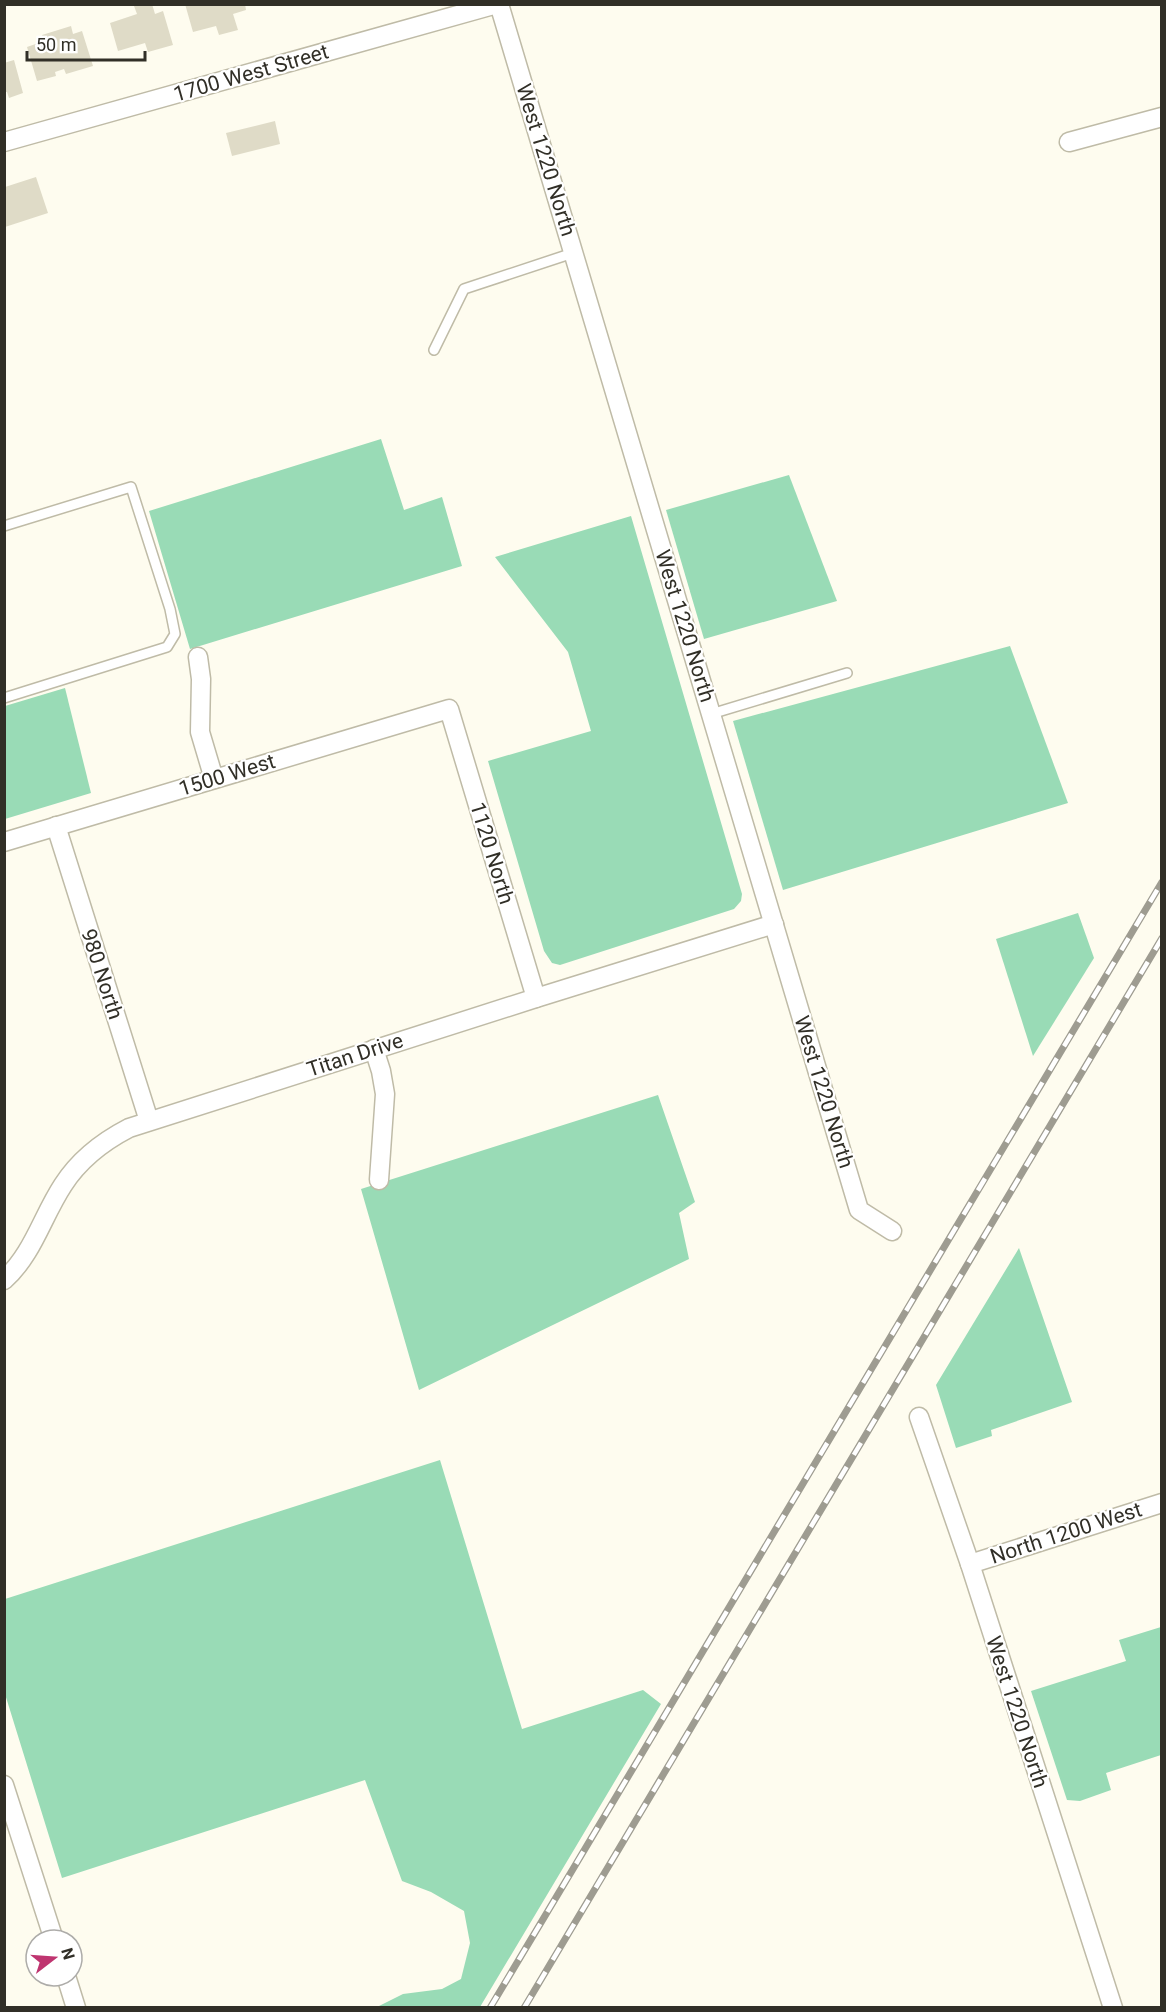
<svg xmlns="http://www.w3.org/2000/svg" width="1166" height="2012" viewBox="0 0 1166 2012" font-family="Roboto,sans-serif">
	<rect width="100%" height="100%" fill="#fefcef"/>
	<g fill="#99dbb6">
		<polygon points="381,439 404,510 442,497 462,566 190,649 149,511"/>
		<polygon points="789,475 837,601 704,639 666,510"/>
		<polygon points="631,516 742,894 741,901 734,909 560,965 552,963 544,951 488,761 591,731 568,652 495,557"/>
		<polygon points="1010,646 1068,803 783,890 733,721"/>
		<polygon points="65,688 91,793 5,819 5,706"/>
		<polygon points="1078,913 1094,958 1033,1056 996,939"/>
		<polygon points="658,1095 695,1202 679,1213 689,1259 419,1390 361,1189"/>
		<polygon points="1019,1248 1072,1402 991,1430 992,1436 956,1448 936,1385"/>
		<polygon points="440,1460 522,1729 643,1690 661,1704 480,2007 377,2007 403,1994 442,1989 461,1979 470,1943 464,1911 431,1892 402,1881 365,1780 62,1878 5,1694 5,1599"/>
		<polygon points="1161,1627 1161,1755 1106,1773 1111,1790 1080,1801 1067,1800 1031,1691 1126,1661 1119,1640"/>
	</g>
	<g fill="#dfdbc7">
		<polygon points="139,4 152,4 155,14 163,11 173,45 148,52 145,43 118,51 110,23 137,14 134,6"/>
		<polygon points="185,4 245,4 246,10 233,14 238,30 219,35 216,26 193,32"/>
		<polygon points="71,26 73,34 82,31 93,66 66,74 64,69 55,72 56,76 37,81 27,47 44,41 42,35"/>
		<polygon points="14,60 23,93 9,98 7,92 4,92 4,63"/>
		<polygon points="275,121 280,144 232,156 226,133"/>
		<polygon points="36,177 48,213 5,227 5,187"/>
	</g>
	<g fill="none" stroke-linecap="round" stroke-linejoin="round">
		<defs>
			<g id="service">
				<polyline points="434,350 464,289 573,253"/>
				<polyline points="4,526 131,487 170,609 175,634 167,647 4,698"/>
				<polyline points="711,714 847,673"/>
			</g>
			<g id="minor">
				<polyline points="499,4 859,1210 892,1231"/>
				<polyline points="4,142 497,4"/>
				<polyline points="1069,142 1162,117"/>
				<polyline points="198,657 201,679 200,732 214,779"/>
				<polyline points="56,826 149,1121"/>
				<polyline points="4,842 449,709 536,998"/>
				<polyline points="374,1049 381,1071 385,1094 379,1180"/>
				<path d="M 4,1280 C 33,1254 42,1217 63,1185 C 79,1160 102,1142 129,1128 L 536,998 L 774,924"/>
				<polyline points="919,1417 970,1564 1113,2008"/>
				<polyline points="970,1564 1162,1503"/>
				<polyline points="4,1785 54,1940"/>
				<polyline points="66,1976 76,2008"/>
			</g>
		</defs>
		<use href="#service" stroke="#bfbba7" stroke-width="12"/>
		<use href="#minor" stroke="#bfbba7" stroke-width="21"/>
		<use href="#service" stroke="#fff" stroke-width="9"/>
		<use href="#minor" stroke="#fff" stroke-width="18"/>
		<defs>
			<g id="rail">
				<polyline points="490,2008 1162,882"/>
				<polyline points="524,2008 1162,938"/>
			</g>
		</defs>
		<use href="#rail" stroke="#9e9c91" stroke-width="7"/>
		<use href="#rail" stroke="#fff" stroke-width="4.5" stroke-dasharray="14" stroke-linecap="butt"/>
	</g>
	<g text-anchor="middle" stroke-width="4.5" stroke-linejoin="round" paint-order="stroke">
		<g font-size="21" fill="#312f27" stroke="#fff">
			<text transform="translate(251 73) rotate(-16)" y="7">1700 West Street</text>
			<text transform="translate(546 160) rotate(73)" y="7">West 1220 North</text>
			<text transform="translate(685 626) rotate(73)" y="7">West 1220 North</text>
			<text transform="translate(227 775) rotate(-17)" y="7">1500 West</text>
			<text transform="translate(492 853) rotate(73)" y="7">1120 North</text>
			<text transform="translate(102 974) rotate(72)" y="7">980 North</text>
			<text transform="translate(355 1055) rotate(-18)" y="7">Titan Drive</text>
			<text transform="translate(824 1092) rotate(73)" y="7">West 1220 North</text>
			<text transform="translate(1066 1533) rotate(-18)" y="7">North 1200 West</text>
			<text transform="translate(1017 1712) rotate(72)" y="7">West 1220 North</text>
		</g>
	</g>
	<rect width="1166" height="2012" fill="none" stroke="#312f27" stroke-width="12"/>
	<g transform="translate(54 1958) rotate(73)"><circle r="28" fill="#ffffff" stroke="#adaca9" stroke-width="1.5"/>
	<path d="M0-4.5L10 22L0 15L-10 22Z" fill="#bf3570"/>
	<text y="-9" font-size="16" font-weight="bold" text-anchor="middle" fill="#312f27">N</text>
	</g>
	<path d="M27 51v9h118v-9" fill="none" stroke="#312f27" stroke-width="3"/>
	<text x="36" y="51" font-size="18" fill="#312f27" stroke="#ffffff" stroke-width="4.5" paint-order="stroke">50 m</text>
</svg>
